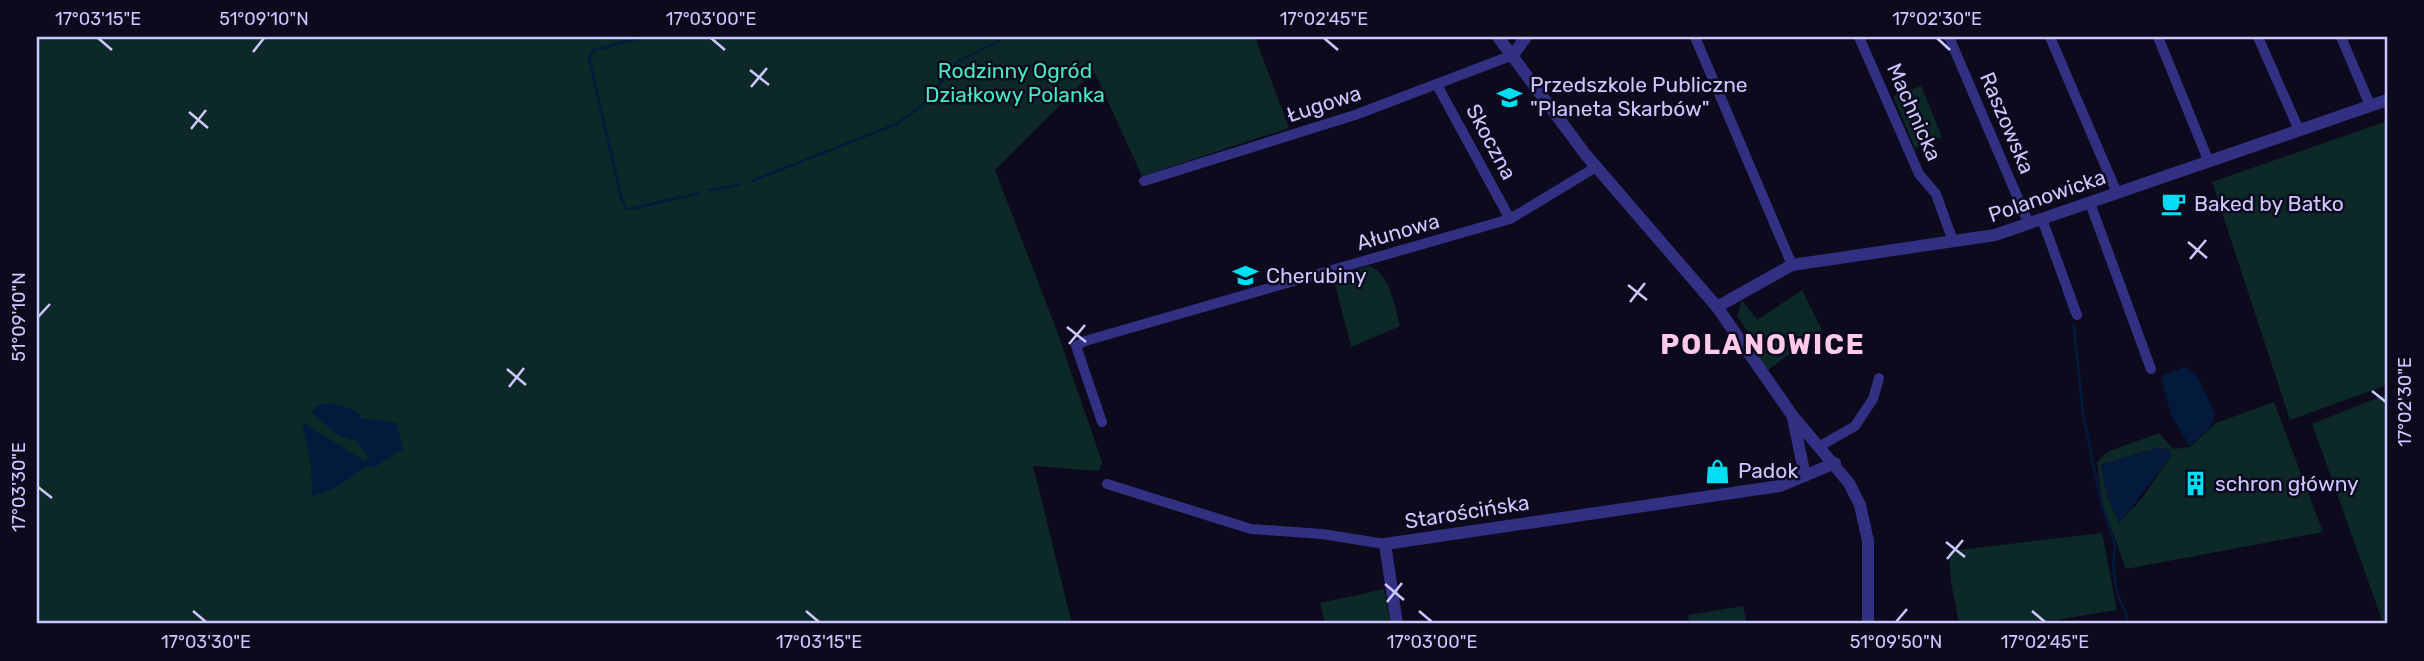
<svg xmlns="http://www.w3.org/2000/svg" width="2424" height="661" viewBox="0 0 2424 661" font-family="Rubik,sans-serif">
	<rect width="100%" height="100%" fill="#0d0a1e"/>
	<g fill="#0c2827" fill-rule="evenodd">
		<polygon points="37,37 1255,37 1289,128 1142,176 1094,71 995,170 1057,331 1102,462 1099,471 1033,466 1072,624 37,624"/>
		<polygon points="1921,86 1942,137 1915,148 1893,96"/>
		<polygon points="2387,121 2387,385 2290,420 2212,182"/>
		<path d="M 1369,266 C 1391,274 1394,306 1400,326 L 1351,347 L 1333,276 Z"/>
		<polygon points="1802,290 1822,330 1768,370 1757,355 1761,351 1737,316 1742,300 1757,320"/>
		<polygon points="2387,394 2387,624 2364,624 2382,620 2312,424"/>
		<path d="M 2274,402 L 2323,532 L 2126,569 L 2102,503 L 2097,462 L 2107,452 L 2159,433 L 2173,449 L 2190,447 L 2216,423 ZM 2156,448 L 2168,449 L 2171,456 L 2142,498 L 2119,523 L 2107,495 L 2101,465 Z"/>
		<polygon points="2102,533 2117,610 2031,624 1959,624 1951,582 1949,551"/>
		<polygon points="1384,589 1391,624 1325,624 1320,603"/>
		<polygon points="1743,606 1747,624 1689,624 1688,615"/>
	</g>
	<g fill="#041a3d">
		<polygon points="2185,367 2197,375 2215,414 2210,428 2190,446 2171,415 2161,376"/>
		<polygon points="330,403 356,410 362,418 397,423 403,449 375,467 366,467 334,489 312,496 311,465 302,422 365,461 369,458 356,441 336,434 312,412 316,406"/>
		<polygon points="2156,448 2168,449 2171,456 2119,524 2107,495 2101,465"/>
	</g>
	<g fill="none" stroke-linecap="round" stroke-linejoin="round">
		<g stroke="#041a3d" stroke-width="2.5">
			<polyline points="644,37 594,50 589,58 621,197 625,207 629,209 700,193"/>
			<polyline points="752,181 896,124 923,105 957,62 1007,37"/>
			<polyline points="709,190 740,185"/>
			<polyline points="2063,289 2071,314"/>
			<polyline points="2074,326 2083,414 2100,497 2115,546 2113,566 2118,597 2126,613 2128,624"/>
		</g>
		<g stroke="#323082" stroke-width="10">
			<polyline points="1695,37 1792,265"/>
			<polyline points="1859,37 1919,174 1936,194 1953,241"/>
			<polyline points="1949,37 2029,224"/>
			<polyline points="2050,37 2117,193"/>
			<polyline points="2158,37 2209,162"/>
			<polyline points="2258,37 2299,130"/>
			<polyline points="2341,37 2370,105"/>
			<polyline points="1437,85 1510,219"/>
			<polyline points="1144,181 1355,115 1513,55"/>
			<polyline points="2090,203 2151,369"/>
			<polyline points="2042,219 2077,315"/>
			<polyline points="1102,422 1076,346 1085,341 1510,219 1596,167"/>
			<polyline points="1820,446 1855,426 1873,399 1879,378"/>
			<polyline points="1107,484 1251,529 1322,534 1385,544"/>
		</g>
		<g stroke="#323082" stroke-width="12">
			<polyline points="1498,37 1586,155 1717,307 1792,415 1849,483 1860,505 1868,541 1868,624"/>
			<polyline points="1513,55 1526,37"/>
			<polyline points="1717,307 1792,265 1995,235 2387,100"/>
			<polyline points="1793,418 1805,476"/>
			<polyline points="1397,624 1385,544 1780,486 1835,463"/>
		</g>
	</g>
	<path fill="none" stroke="#ccc7ff" stroke-width="2.5" d="M 98,38 L 112,50M 711,38 L 725,50M 1324,38 L 1338,50M 1937,38 L 1950,50M 253,52 L 264,38M 750,70 L 769,85M 751,87 L 767,68M 189,112 L 208,128M 191,129 L 206,110M 2188,242 L 2207,258M 2190,259 L 2206,240M 1628,285 L 1647,300M 1630,302 L 1645,283M 38,317 L 50,304M 1067,327 L 1086,342M 1069,344 L 1085,325M 507,369 L 526,385M 509,387 L 524,368M 2372,391 L 2386,402M 38,487 L 52,498M 1946,542 L 1965,557M 1947,559 L 1963,540M 1385,584 L 1404,600M 1387,602 L 1402,583M 193,611 L 206,622M 806,611 L 819,622M 1419,611 L 1432,622M 2032,611 L 2045,622M 1896,622 L 1907,609"/>
	<defs>
		<symbol id="school-bare" viewBox="-9 -9 18 18"><path d="M0-5L7-2L0 1L-7-2ZM-4 1L0 2.5L4 1V4Q0 6-4 4Z" fill="#00def2" stroke="#0d0a1e" stroke-width="2.5" paint-order="stroke"/></symbol>
		<symbol id="cafe-bare" viewBox="-9 -9 18 18"><path d="M-5.5-4.5H6V0H3Q3 3.5 0 3.5H-2.5Q-5.5 3.5-5.5 0ZM3-3.2v2h1.7v-2ZM-6 4.5H4V6H-6Z" fill="#00def2" stroke="#0d0a1e" stroke-width="2.5" paint-order="stroke"/></symbol>
		<symbol id="shop-bare" viewBox="-9 -9 18 18"><path d="M-5-2.5h2.3a2.7 3.5 0 0 1 5.4 0H5L5.5 6h-11ZM-1.5-2.5h3a1.5 2.3 0 0 0-3 0Z" fill="#00def2" stroke="#0d0a1e" stroke-width="2.5" paint-order="stroke"/></symbol>
		<symbol id="building-bare" viewBox="-9 -9 18 18"><path d="M-4-6H4V6H1V3H-1V6H-4ZM-2.5-4.3h1.7v1.8h-1.7ZM.8-4.3h1.7v1.8H.8ZM-2.5-1h1.7V.8h-1.7ZM.8-1h1.7V.8H.8Z" fill="#00def2" stroke="#0d0a1e" stroke-width="2.5" paint-order="stroke"/></symbol>
	</defs>
	<g fill-rule="evenodd">
		<use href="#school-bare" x="1492" y="80" width="35" height="35"/>
		<use href="#cafe-bare" x="2156" y="186" width="35" height="35"/>
		<use href="#school-bare" x="1228" y="258" width="35" height="35"/>
		<use href="#shop-bare" x="1700" y="454" width="35" height="35"/>
		<use href="#building-bare" x="2178" y="466" width="35" height="35"/>
	</g>
	<g text-anchor="middle" stroke-width="5" stroke-linejoin="round" paint-order="stroke">
		<g font-size="21" fill="#48e9be" stroke="#0d0a1e">
			<text x="1015" y="78">Rodzinny Ogród<tspan x="1015" dy="24">Działkowy Polanka</tspan></text>
		</g>
		<g font-size="21" fill="#ccc7ff" stroke="#0d0a1e" text-anchor="start">
			<text x="1530" y="92">Przedszkole Publiczne<tspan x="1530" dy="24">"Planeta Skarbów"</tspan></text>
			<text x="2194" y="211">Baked by Batko</text>
			<text x="1266" y="283">Cherubiny</text>
			<text x="1738" y="478">Padok</text>
			<text x="2215" y="491">schron główny</text>
		</g>
		<g font-size="21" fill="#ccc7ff" stroke="#0d0a1e">
			<text transform="translate(1324 104) rotate(-18)" y="7">Ługowa</text>
			<text transform="translate(1914 112) rotate(66)" y="7">Machnicka</text>
			<text transform="translate(2007 123) rotate(67)" y="7">Raszowska</text>
			<text transform="translate(1491 142) rotate(62)" y="7">Skoczna</text>
			<text transform="translate(2047 196) rotate(-19)" y="7">Polanowicka</text>
			<text transform="translate(1398 232) rotate(-16)" y="7">Ałunowa</text>
			<text transform="translate(1467 512) rotate(-9)" y="7">Starościńska</text>
		</g>
		<g font-size="28" font-weight="bold" letter-spacing="2" fill="#ffc9ec" stroke="#0d0a1e">
			<text x="1763" y="354">POLANOWICE</text>
		</g>
	</g>
	<rect width="2424" height="661" fill="none" stroke="#0d0a1e" stroke-width="77"/>
	<rect x="38" y="38" width="2348" height="584" fill="none" stroke="#ccc7ff" stroke-width="2.5"/>
	<g font-size="18" text-anchor="middle" fill="#ccc7ff">
		<text x="98" y="25">17°03'15"E</text>
		<text x="264" y="25">51°09'10"N</text>
		<text x="711" y="25">17°03'00"E</text>
		<text x="1324" y="25">17°02'45"E</text>
		<text x="1937" y="25">17°02'30"E</text>
		<text transform="translate(19 317) rotate(-90)" y="6">51°09'10"N</text>
		<text transform="translate(2405 402) rotate(-90)" y="6">17°02'30"E</text>
		<text transform="translate(19 487) rotate(-90)" y="6">17°03'30"E</text>
		<text x="206" y="648">17°03'30"E</text>
		<text x="819" y="648">17°03'15"E</text>
		<text x="1432" y="648">17°03'00"E</text>
		<text x="1896" y="648">51°09'50"N</text>
		<text x="2045" y="648">17°02'45"E</text>
	</g>
</svg>
